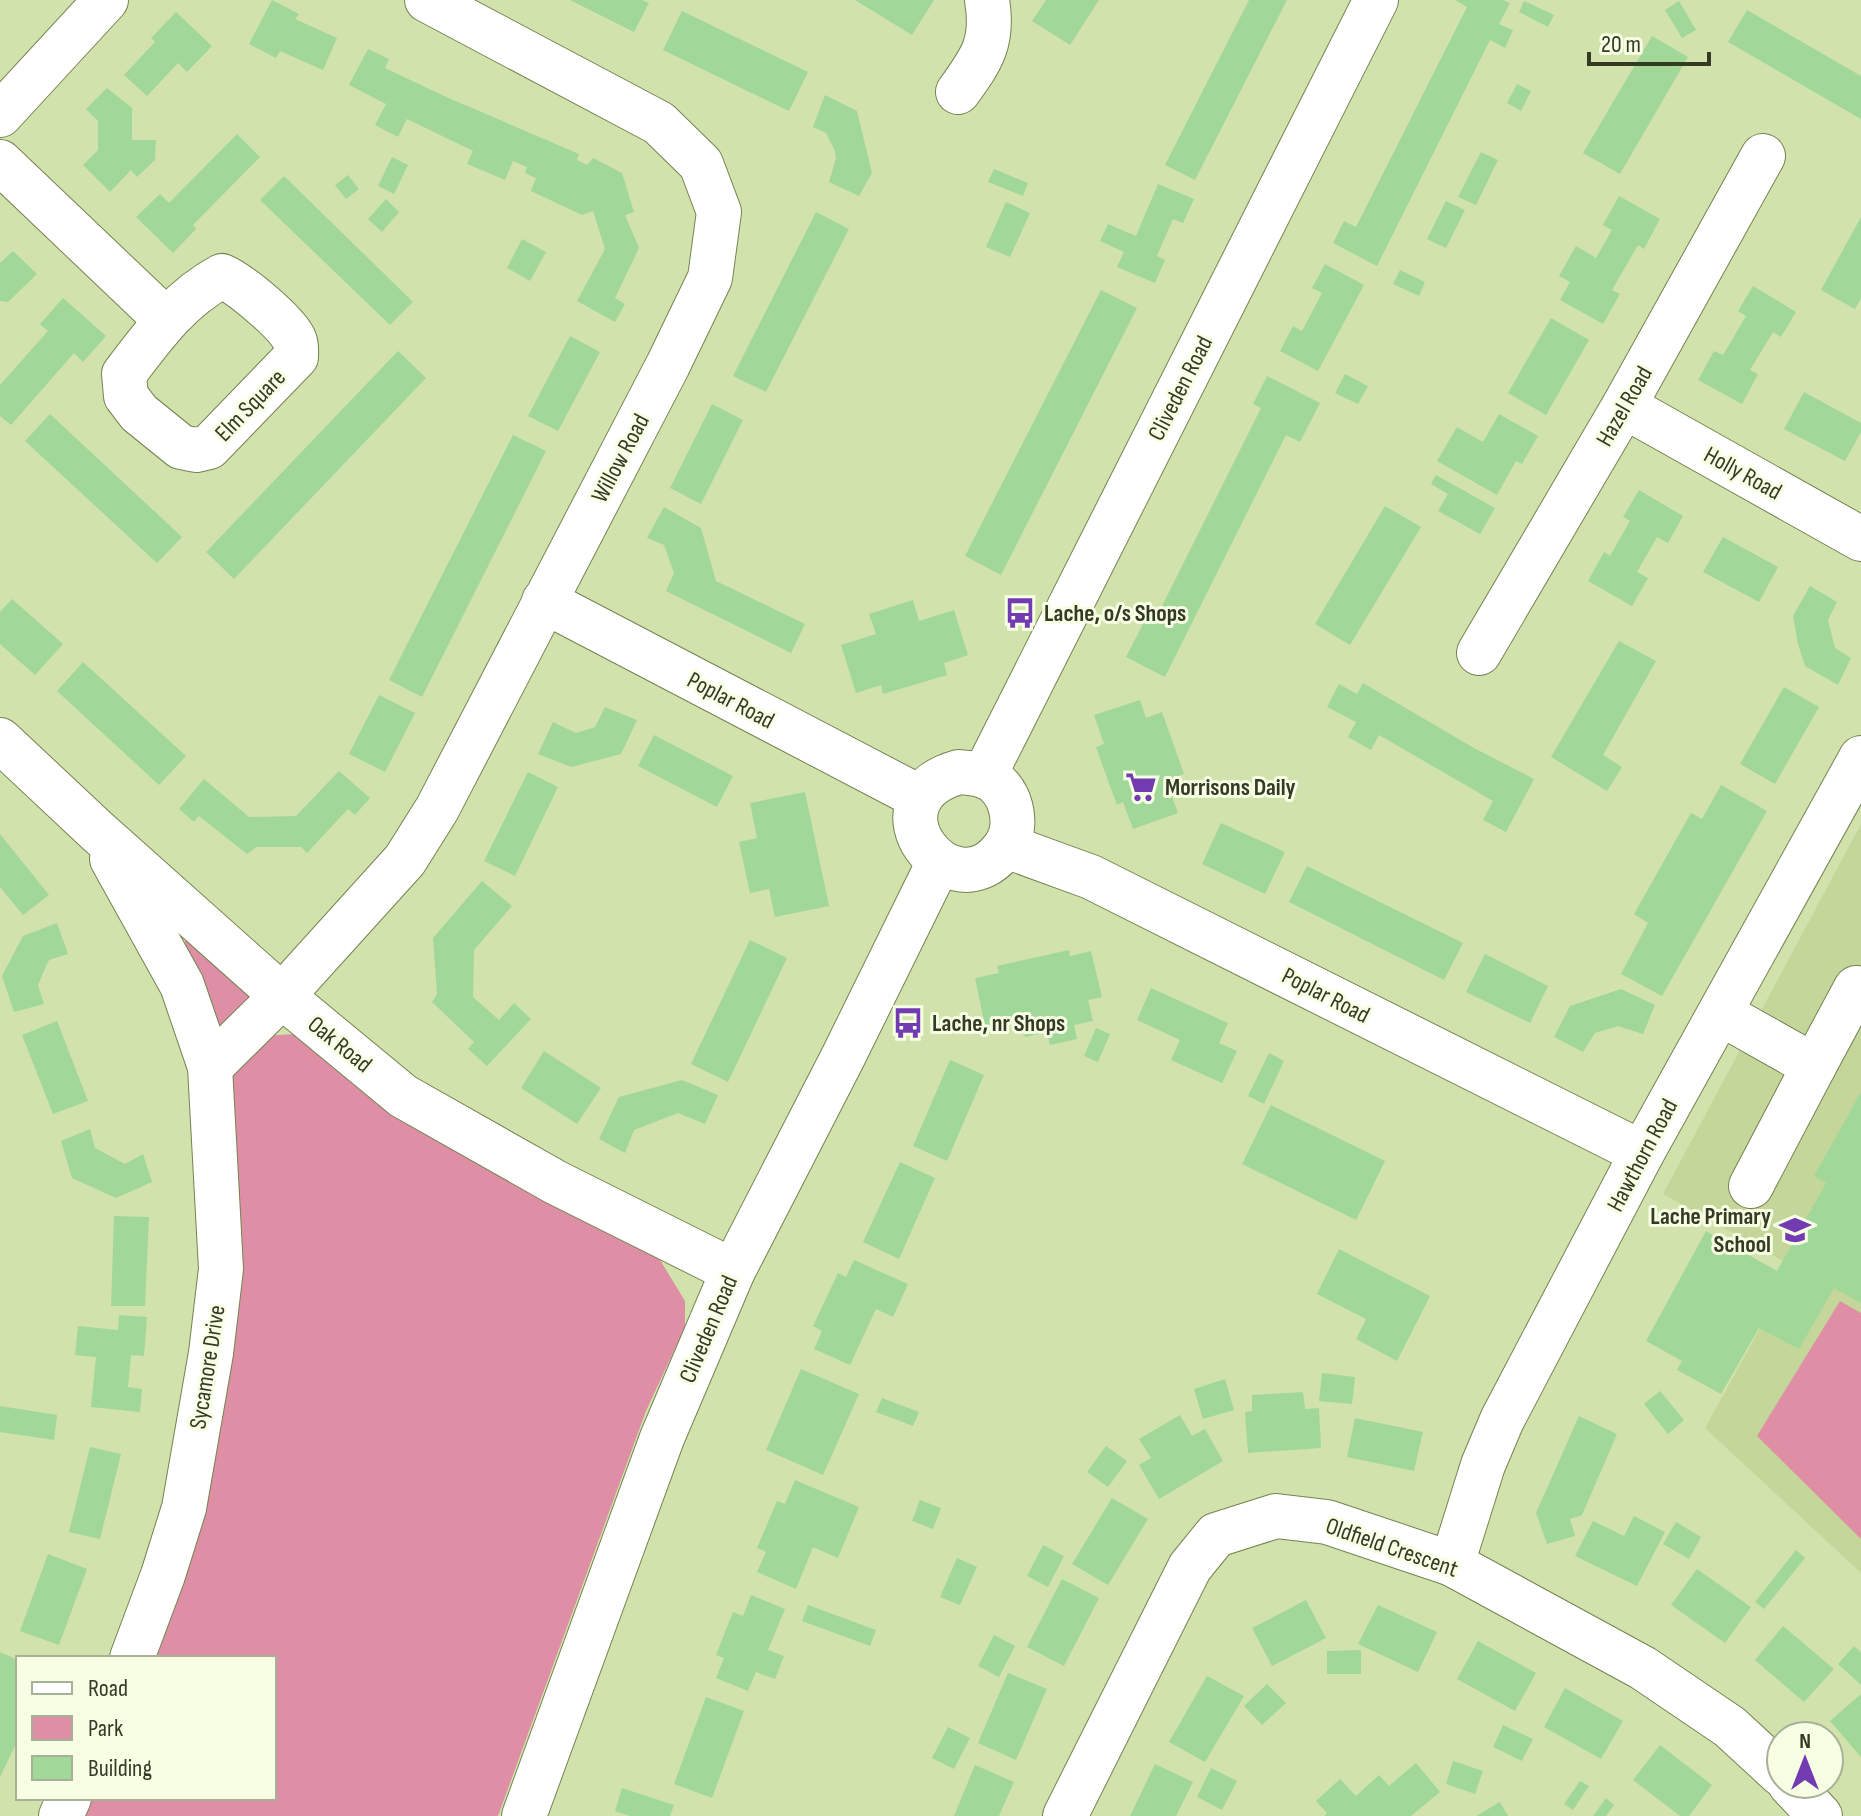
<svg xmlns="http://www.w3.org/2000/svg" width="1861" height="1816" viewBox="0 0 1861 1816" font-family="'Sofia Sans Condensed',sans-serif">
	<rect width="100%" height="100%" fill="#d2e2ac"/>
	<polygon fill="#c4d69a" points="1861,824 1861,1573 1705,1428 1794,1267 1663,1194"/>
	<g fill="#de8fa5">
		<polygon points="185,941 200,942 252,993 240,1018 226,1026 211,1023 181,959"/>
		<polygon points="296,1034 657,1255 685,1301 685,1327 646,1411 498,1816 80,1816 89,1798 274,1798 274,1658 149,1658 226,1106 236,1064 260,1036"/>
		<polygon points="1840,1301 1861,1313 1861,1539 1757,1436"/>
	</g>
	<g fill="#a2d79a">
		<polygon points="272,0 299,14 295,19 337,38 323,70 280,51 276,58 249,44"/>
		<polygon points="570,0 642,0 649,3 634,32"/>
		<polygon points="855,0 934,0 912,35"/>
		<polygon points="1046,0 1099,0 1070,45 1032,21"/>
		<polygon points="1249,0 1287,0 1195,180 1165,165"/>
		<polygon points="1455,0 1503,0 1510,3 1499,24 1513,30 1505,48 1490,40 1377,266 1333,243 1344,221 1356,227 1467,7"/>
		<polygon points="1524,1 1554,15 1548,27 1519,12"/>
		<polygon points="1679,1 1696,30 1682,38 1665,10"/>
		<polygon points="1747,10 1861,76 1861,119 1728,42"/>
		<polygon points="682,11 808,72 789,111 663,50"/>
		<polygon points="176,12 212,46 187,72 178,63 147,96 124,75 155,42 151,38"/>
		<polygon points="1652,36 1688,57 1620,174 1583,153"/>
		<polygon points="368,49 389,59 385,68 444,96 579,154 577,160 587,165 593,158 622,173 634,212 625,215 639,248 615,298 625,304 615,322 577,301 605,249 593,211 582,215 531,191 536,178 525,173 527,167 513,161 505,180 467,164 473,151 407,119 398,137 375,125 386,104 349,85"/>
		<polygon points="1517,84 1531,91 1521,111 1507,103"/>
		<polygon points="107,88 132,108 132,140 156,140 155,160 137,177 131,170 110,192 83,165 98,150 98,121 86,109"/>
		<polygon points="825,95 857,111 872,173 859,196 829,182 836,158 835,151 826,133 813,127"/>
		<polygon points="237,134 260,157 193,225 196,229 173,253 136,217 160,194 169,203"/>
		<polygon points="1481,152 1498,160 1476,205 1458,197"/>
		<polygon points="392,157 408,165 394,194 378,186"/>
		<polygon points="994,169 1028,183 1023,196 988,182"/>
		<polygon points="348,175 359,189 346,199 335,185"/>
		<polygon points="284,176 413,302 390,325 260,200"/>
		<polygon points="1158,184 1194,199 1183,223 1173,219 1157,256 1165,260 1155,283 1117,267 1124,252 1100,241 1108,224 1136,236"/>
		<polygon points="1619,196 1660,219 1644,249 1638,245 1612,290 1620,294 1603,324 1560,300 1570,282 1559,276 1576,246 1596,258 1612,230 1603,225"/>
		<polygon points="386,199 399,212 382,232 368,219"/>
		<polygon points="1446,201 1465,210 1446,248 1427,239"/>
		<polygon points="1006,202 1030,213 1010,257 986,247"/>
		<polygon points="816,212 849,229 766,392 733,376"/>
		<polygon points="1861,217 1861,298 1855,309 1821,290"/>
		<polygon points="522,239 546,252 530,281 507,268"/>
		<polygon points="13,251 37,274 8,302 0,301 0,263"/>
		<polygon points="1325,264 1364,285 1318,371 1280,351 1293,326 1302,331 1322,293 1312,288"/>
		<polygon points="1400,270 1425,282 1419,296 1393,284"/>
		<polygon points="1753,286 1796,312 1781,337 1773,332 1750,370 1758,374 1742,404 1698,380 1714,351 1723,355 1746,316 1738,311"/>
		<polygon points="1101,290 1137,308 1001,575 965,556"/>
		<polygon points="63,298 106,336 83,362 74,353 11,425 0,416 0,385 48,331 40,324"/>
		<polygon points="1551,318 1589,340 1546,415 1508,393"/>
		<polygon points="570,336 600,352 558,431 528,416"/>
		<polygon points="398,351 426,378 234,579 206,552"/>
		<polygon points="1345,374 1368,386 1358,404 1335,393"/>
		<polygon points="1267,376 1320,403 1300,442 1286,435 1165,677 1126,657 1147,616 1155,620 1261,408 1253,404"/>
		<polygon points="1804,392 1861,423 1861,432 1845,461 1784,429"/>
		<polygon points="712,404 743,420 701,504 670,488"/>
		<polygon points="50,414 182,537 157,563 25,441"/>
		<polygon points="1499,414 1538,436 1522,464 1516,461 1497,495 1437,461 1457,427 1483,442"/>
		<polygon points="513,435 546,451 422,697 389,680"/>
		<polygon points="1436,475 1495,508 1480,534 1438,511 1448,494 1431,484"/>
		<polygon points="1639,490 1683,516 1668,543 1657,537 1637,572 1648,578 1632,606 1588,581 1604,552 1610,556 1630,521 1623,517"/>
		<polygon points="1385,506 1421,527 1350,645 1315,624"/>
		<polygon points="664,507 701,528 716,581 805,624 791,653 666,591 674,573 664,545 647,538"/>
		<polygon points="1723,537 1778,567 1759,602 1703,572"/>
		<polygon points="1810,586 1837,602 1828,620 1835,648 1851,658 1838,685 1805,666 1798,644 1793,616"/>
		<polygon points="12,599 63,644 35,675 0,644 0,612"/>
		<polygon points="913,600 919,621 954,610 968,655 944,663 947,675 883,694 881,685 856,693 841,645 876,634 869,614"/>
		<polygon points="1619,641 1656,661 1603,755 1622,767 1607,791 1551,757"/>
		<polygon points="83,662 186,756 159,785 57,691"/>
		<polygon points="1363,683 1474,748 1534,779 1506,832 1483,820 1493,801 1379,735 1371,750 1348,737 1356,722 1327,707 1339,684 1357,694"/>
		<polygon points="1784,687 1819,707 1775,784 1740,764"/>
		<polygon points="379,695 415,713 385,772 349,754"/>
		<polygon points="1140,700 1146,718 1162,712 1184,774 1166,781 1178,813 1133,829 1123,802 1117,805 1106,775 1096,747 1104,744 1094,715"/>
		<polygon points="605,707 637,720 621,754 571,767 538,754 553,722 576,733 595,727"/>
		<polygon points="654,735 733,776 717,807 638,766"/>
		<polygon points="339,771 370,798 355,815 348,809 307,853 301,847 257,847 247,854 199,816 194,822 179,809 204,779 249,817 296,816"/>
		<polygon points="528,772 558,787 515,876 484,861"/>
		<polygon points="1721,785 1767,811 1662,996 1621,974 1648,923 1634,914 1691,813 1702,819"/>
		<polygon points="805,792 829,906 775,917 769,889 750,893 739,842 757,838 750,803"/>
		<polygon points="1221,823 1285,852 1265,894 1202,864"/>
		<polygon points="0,834 49,895 23,915 0,887"/>
		<polygon points="1307,866 1463,943 1444,980 1289,902"/>
		<polygon points="482,881 512,906 474,950 473,997 499,1020 514,1003 531,1019 487,1066 468,1049 474,1042 432,1002 437,994 433,938"/>
		<polygon points="57,923 68,954 49,960 43,973 38,985 44,1004 14,1012 2,976 23,936"/>
		<polygon points="750,940 787,958 728,1082 691,1064"/>
		<polygon points="1069,950 1070,956 1091,951 1102,997 1088,1000 1093,1021 1074,1025 1077,1039 1050,1045 1047,1032 1025,1037 1021,1018 985,1026 975,978 999,973 997,966"/>
		<polygon points="1485,954 1548,986 1530,1023 1466,992"/>
		<polygon points="1151,988 1228,1023 1219,1043 1237,1051 1222,1083 1171,1060 1180,1040 1137,1020"/>
		<polygon points="1621,989 1655,1005 1643,1034 1618,1026 1595,1033 1583,1052 1554,1037 1570,1006"/>
		<polygon points="57,1021 88,1101 53,1114 22,1035"/>
		<polygon points="1096,1028 1110,1034 1098,1062 1084,1056"/>
		<polygon points="544,1051 601,1088 577,1124 521,1088"/>
		<polygon points="1269,1053 1284,1061 1264,1104 1248,1096"/>
		<polygon points="950,1060 984,1075 947,1161 913,1146"/>
		<polygon points="682,1080 718,1095 705,1124 678,1113 634,1130 625,1153 599,1139 619,1097"/>
		<polygon points="1861,1092 1861,1303 1834,1288 1799,1349 1759,1328 1721,1394 1677,1370 1682,1361 1646,1341 1706,1231 1777,1271 1826,1183 1814,1176"/>
		<polygon points="1271,1105 1385,1161 1356,1220 1242,1164"/>
		<polygon points="90,1129 95,1148 125,1164 143,1154 152,1182 116,1198 72,1178 61,1141"/>
		<polygon points="900,1162 935,1178 899,1259 863,1242"/>
		<polygon points="114,1216 149,1217 145,1306 111,1306"/>
		<polygon points="1339,1249 1430,1296 1397,1361 1356,1339 1366,1319 1317,1294"/>
		<polygon points="854,1260 908,1284 893,1317 876,1309 850,1365 814,1349 822,1331 813,1326 838,1273 846,1277"/>
		<polygon points="119,1315 147,1317 144,1356 131,1355 128,1387 142,1389 140,1412 91,1407 96,1357 75,1355 78,1326 118,1330"/>
		<polygon points="801,1369 859,1394 823,1475 766,1450"/>
		<polygon points="1322,1373 1355,1377 1352,1404 1319,1401"/>
		<polygon points="1225,1379 1234,1410 1203,1419 1194,1389"/>
		<polygon points="1660,1391 1684,1420 1668,1434 1644,1404"/>
		<polygon points="1303,1392 1305,1409 1319,1408 1321,1448 1248,1453 1245,1412 1252,1411 1252,1395"/>
		<polygon points="882,1398 919,1412 913,1426 876,1412"/>
		<polygon points="0,1406 57,1415 54,1440 0,1432"/>
		<polygon points="1180,1415 1192,1436 1205,1429 1223,1461 1159,1499 1139,1465 1151,1458 1139,1439"/>
		<polygon points="1579,1416 1617,1434 1582,1515 1570,1519 1575,1536 1547,1544 1536,1513"/>
		<polygon points="1355,1418 1423,1432 1414,1471 1347,1457"/>
		<polygon points="1106,1446 1127,1461 1108,1487 1087,1472"/>
		<polygon points="90,1447 121,1454 100,1539 69,1532"/>
		<polygon points="795,1480 859,1507 838,1558 813,1547 796,1589 757,1572 766,1552 757,1548 777,1501 785,1504"/>
		<polygon points="1112,1498 1148,1519 1108,1585 1072,1564"/>
		<polygon points="920,1500 941,1508 933,1529 912,1521"/>
		<polygon points="1634,1516 1665,1532 1637,1586 1575,1556 1593,1521 1624,1536"/>
		<polygon points="1676,1522 1701,1537 1689,1559 1663,1544"/>
		<polygon points="1043,1545 1064,1556 1048,1587 1027,1576"/>
		<polygon points="1796,1550 1805,1558 1764,1609 1755,1602"/>
		<polygon points="48,1554 87,1569 59,1645 20,1631"/>
		<polygon points="957,1558 977,1567 960,1605 940,1597"/>
		<polygon points="1697,1569 1751,1607 1725,1643 1671,1605"/>
		<polygon points="1062,1579 1099,1598 1064,1666 1027,1647"/>
		<polygon points="751,1595 785,1609 768,1650 784,1656 775,1679 756,1672 748,1691 716,1678 724,1658 716,1655 733,1612 743,1616"/>
		<polygon points="1306,1600 1326,1638 1272,1666 1252,1628"/>
		<polygon points="808,1605 876,1630 870,1646 802,1621"/>
		<polygon points="1378,1605 1437,1632 1418,1672 1358,1644"/>
		<polygon points="1783,1626 1834,1669 1804,1702 1755,1660"/>
		<polygon points="994,1635 1015,1646 999,1677 978,1666"/>
		<polygon points="1478,1641 1536,1673 1515,1711 1457,1679"/>
		<polygon points="1854,1646 1861,1652 1861,1685 1838,1664"/>
		<polygon points="1361,1650 1361,1674 1327,1674 1327,1651"/>
		<polygon points="0,1652 18,1660 18,1740 0,1777"/>
		<polygon points="1008,1673 1047,1689 1016,1760 978,1743"/>
		<polygon points="1207,1676 1244,1696 1205,1762 1169,1742"/>
		<polygon points="1267,1684 1286,1703 1262,1725 1244,1706"/>
		<polygon points="1565,1688 1623,1721 1601,1759 1544,1727"/>
		<polygon points="1861,1694 1861,1757 1830,1721"/>
		<polygon points="706,1697 744,1711 712,1798 674,1784"/>
		<polygon points="1503,1725 1533,1739 1522,1761 1493,1747"/>
		<polygon points="948,1727 970,1738 954,1769 932,1758"/>
		<polygon points="1660,1745 1712,1785 1689,1816 1680,1816 1633,1780"/>
		<polygon points="1453,1761 1483,1771 1475,1794 1446,1784"/>
		<polygon points="1416,1763 1440,1792 1411,1816 1324,1816 1327,1813 1316,1801 1340,1779 1356,1796 1379,1775 1389,1786"/>
		<polygon points="1155,1764 1193,1782 1176,1816 1130,1816"/>
		<polygon points="975,1765 1014,1782 999,1816 954,1816"/>
		<polygon points="1211,1768 1237,1781 1222,1810 1197,1797"/>
		<polygon points="1580,1781 1589,1786 1573,1810 1564,1804"/>
		<polygon points="622,1788 674,1805 670,1816 630,1816 615,1811"/>
		<polygon points="1606,1798 1614,1805 1606,1816 1593,1816"/>
		<polygon points="1500,1802 1508,1816 1476,1816"/>
	</g>
	<g fill="none" stroke-linecap="round" stroke-linejoin="round">
		<defs>
			<g id="minor">
				<path d="M 958,92 C 982,59 994,42 987,0"/>
				<polyline points="0,115 106,0"/>
				<polyline points="0,162 165,319"/>
				<path d="M 222,276 C 240,284 285,321 294,339 C 297,345 296,350 296,357 L 209,447 L 196,450 L 181,447 L 139,413 L 126,396 L 124,374 C 153,336 179,299 222,276 Z"/>
				<polyline points="1624,406 1861,539"/>
				<polyline points="544,601 919,797"/>
				<polyline points="1479,653 1624,406 1763,156"/>
				<polyline points="0,740 97,831 282,996 403,1096 555,1182 733,1271"/>
				<path d="M 959,772 C 967,773 976,773 984,776 C 1011,786 1021,825 1004,848 C 953,918 860,800 959,772 Z"/>
				<polyline points="984,776 1376,0"/>
				<polyline points="1006,846 1091,877 1642,1153"/>
				<polyline points="112,859 182,985 210,1067 221,1269 211,1353 184,1508 163,1575 132,1658"/>
				<polyline points="1720,1013 1814,1066 1856,988"/>
				<polyline points="210,1067 282,996 405,860 437,809 668,365 710,278 719,212 701,164 659,123 427,0"/>
				<polyline points="1751,1186 1814,1066"/>
				<polyline points="1452,1564 1483,1465 1502,1420 1642,1153 1861,758"/>
				<polyline points="1790,1784 1820,1816"/>
				<polyline points="61,1816 69,1798"/>
				<polyline points="524,1816 662,1438 733,1271 843,1057 939,862"/>
				<polyline points="1065,1816 1190,1567 1216,1535 1276,1516 1327,1522 1452,1564 1643,1668 1730,1727 1781,1774"/>
			</g>
		</defs>
		<use href="#minor" stroke="#758351" stroke-width="46"/>
		<use href="#minor" stroke="#fff" stroke-width="44"/>
	</g>
	<defs>
		<symbol id="bus-bare" viewBox="-9 -9 18 18"><path d="M-5-6H5V4H4V6H2V4H-2V6H-4V4H-5ZM-3.5-4V0h7V-4ZM-3.5 1.2v1.5H-2V1.2ZM2 1.2v1.5H3.5V1.2Z" fill="#733bb2" stroke="#f6ffe4" stroke-width="2.5" paint-order="stroke"/></symbol>
		<symbol id="supermarket-bare" viewBox="-9 -9 18 18"><path d="M-6-5.5h2.5l.6 2H6L4.5 2H-2.5L-4.4-4H-6ZM-1.5 3.2a1.3 1.3 0 1 0 .1 0ZM3 3.2a1.3 1.3 0 1 0 .1 0Z" fill="#733bb2" stroke="#f6ffe4" stroke-width="2.5" paint-order="stroke"/></symbol>
		<symbol id="school-bare" viewBox="-9 -9 18 18"><path d="M0-5L7-2L0 1L-7-2ZM-4 1L0 2.5L4 1V4Q0 6-4 4Z" fill="#733bb2" stroke="#f6ffe4" stroke-width="2.5" paint-order="stroke"/></symbol>
	</defs>
	<g fill-rule="evenodd">
		<use href="#bus-bare" x="998" y="591" width="44" height="44"/>
		<use href="#supermarket-bare" x="1119" y="765" width="44" height="44"/>
		<use href="#bus-bare" x="886" y="1001" width="44" height="44"/>
		<use href="#school-bare" x="1773" y="1208" width="44" height="44"/>
	</g>
	<g text-anchor="middle" stroke-width="6" stroke-linejoin="round" paint-order="stroke">
		<g font-size="24" fill="#343a24" stroke="#f6ffe4">
			<text transform="translate(1180 388) rotate(-63)" y="8">Cliveden Road</text>
			<text transform="translate(250 405) rotate(-46)" y="8">Elm Square</text>
			<text transform="translate(1624 406) rotate(-60)" y="8">Hazel Road</text>
			<text transform="translate(620 458) rotate(-62)" y="8">Willow Road</text>
			<text transform="translate(1743 473) rotate(29)" y="8">Holly Road</text>
			<text transform="translate(731 700) rotate(28)" y="8">Poplar Road</text>
			<text transform="translate(1326 995) rotate(27)" y="8">Poplar Road</text>
			<text transform="translate(340 1044) rotate(39)" y="8">Oak Road</text>
			<text transform="translate(1642 1155) rotate(-62)" y="8">Hawthorn Road</text>
			<text transform="translate(708 1329) rotate(-67)" y="8">Cliveden Road</text>
			<text transform="translate(207 1367) rotate(-81)" y="8">Sycamore Drive</text>
			<text transform="translate(1392 1547) rotate(19)" y="8">Oldfield Crescent</text>
		</g>
		<g font-size="24" font-weight="bold" fill="#343a24" stroke="#f6ffe4" text-anchor="start">
			<text x="1044" y="621">Lache, o/s Shops</text>
			<text x="1165" y="795">Morrisons Daily</text>
			<text x="932" y="1031">Lache, nr Shops</text>
			<text x="1771" y="1224" text-anchor="end">Lache Primary<tspan x="1771" dy="28">School</tspan></text>
		</g>
	</g>
	<rect x="16" y="1656" width="260" height="144" fill="#f6ffe4" stroke="#a8b097" stroke-width="2"/>
	<rect x="32" y="1682" width="40" height="12" fill="#ffffff" stroke="#a8b097" stroke-width="2"/>
	<text x="88" y="1696" font-size="24" fill="#343a24">Road</text>
	<rect x="32" y="1716" width="40" height="24" fill="#de8fa5" stroke="#a8b097" stroke-width="2"/>
	<text x="88" y="1736" font-size="24" fill="#343a24">Park</text>
	<rect x="32" y="1756" width="40" height="24" fill="#a2d79a" stroke="#a8b097" stroke-width="2"/>
	<text x="88" y="1776" font-size="24" fill="#343a24">Building</text>
	<g transform="translate(1805 1760)"><circle r="38" fill="#f6ffe4" stroke="#a8b097" stroke-width="2"/>
	<path d="M0-6L14 30L0 20L-14 30Z" fill="#733bb2"/>
	<text y="-12" font-size="22" font-weight="bold" text-anchor="middle" fill="#343a24">N</text>
	</g>
	<path d="M1589 52v12h120v-12" fill="none" stroke="#343a24" stroke-width="4"/>
	<text x="1601" y="52" font-size="24" fill="#343a24" stroke="#f6ffe4" stroke-width="6" paint-order="stroke">20 m</text>
</svg>
